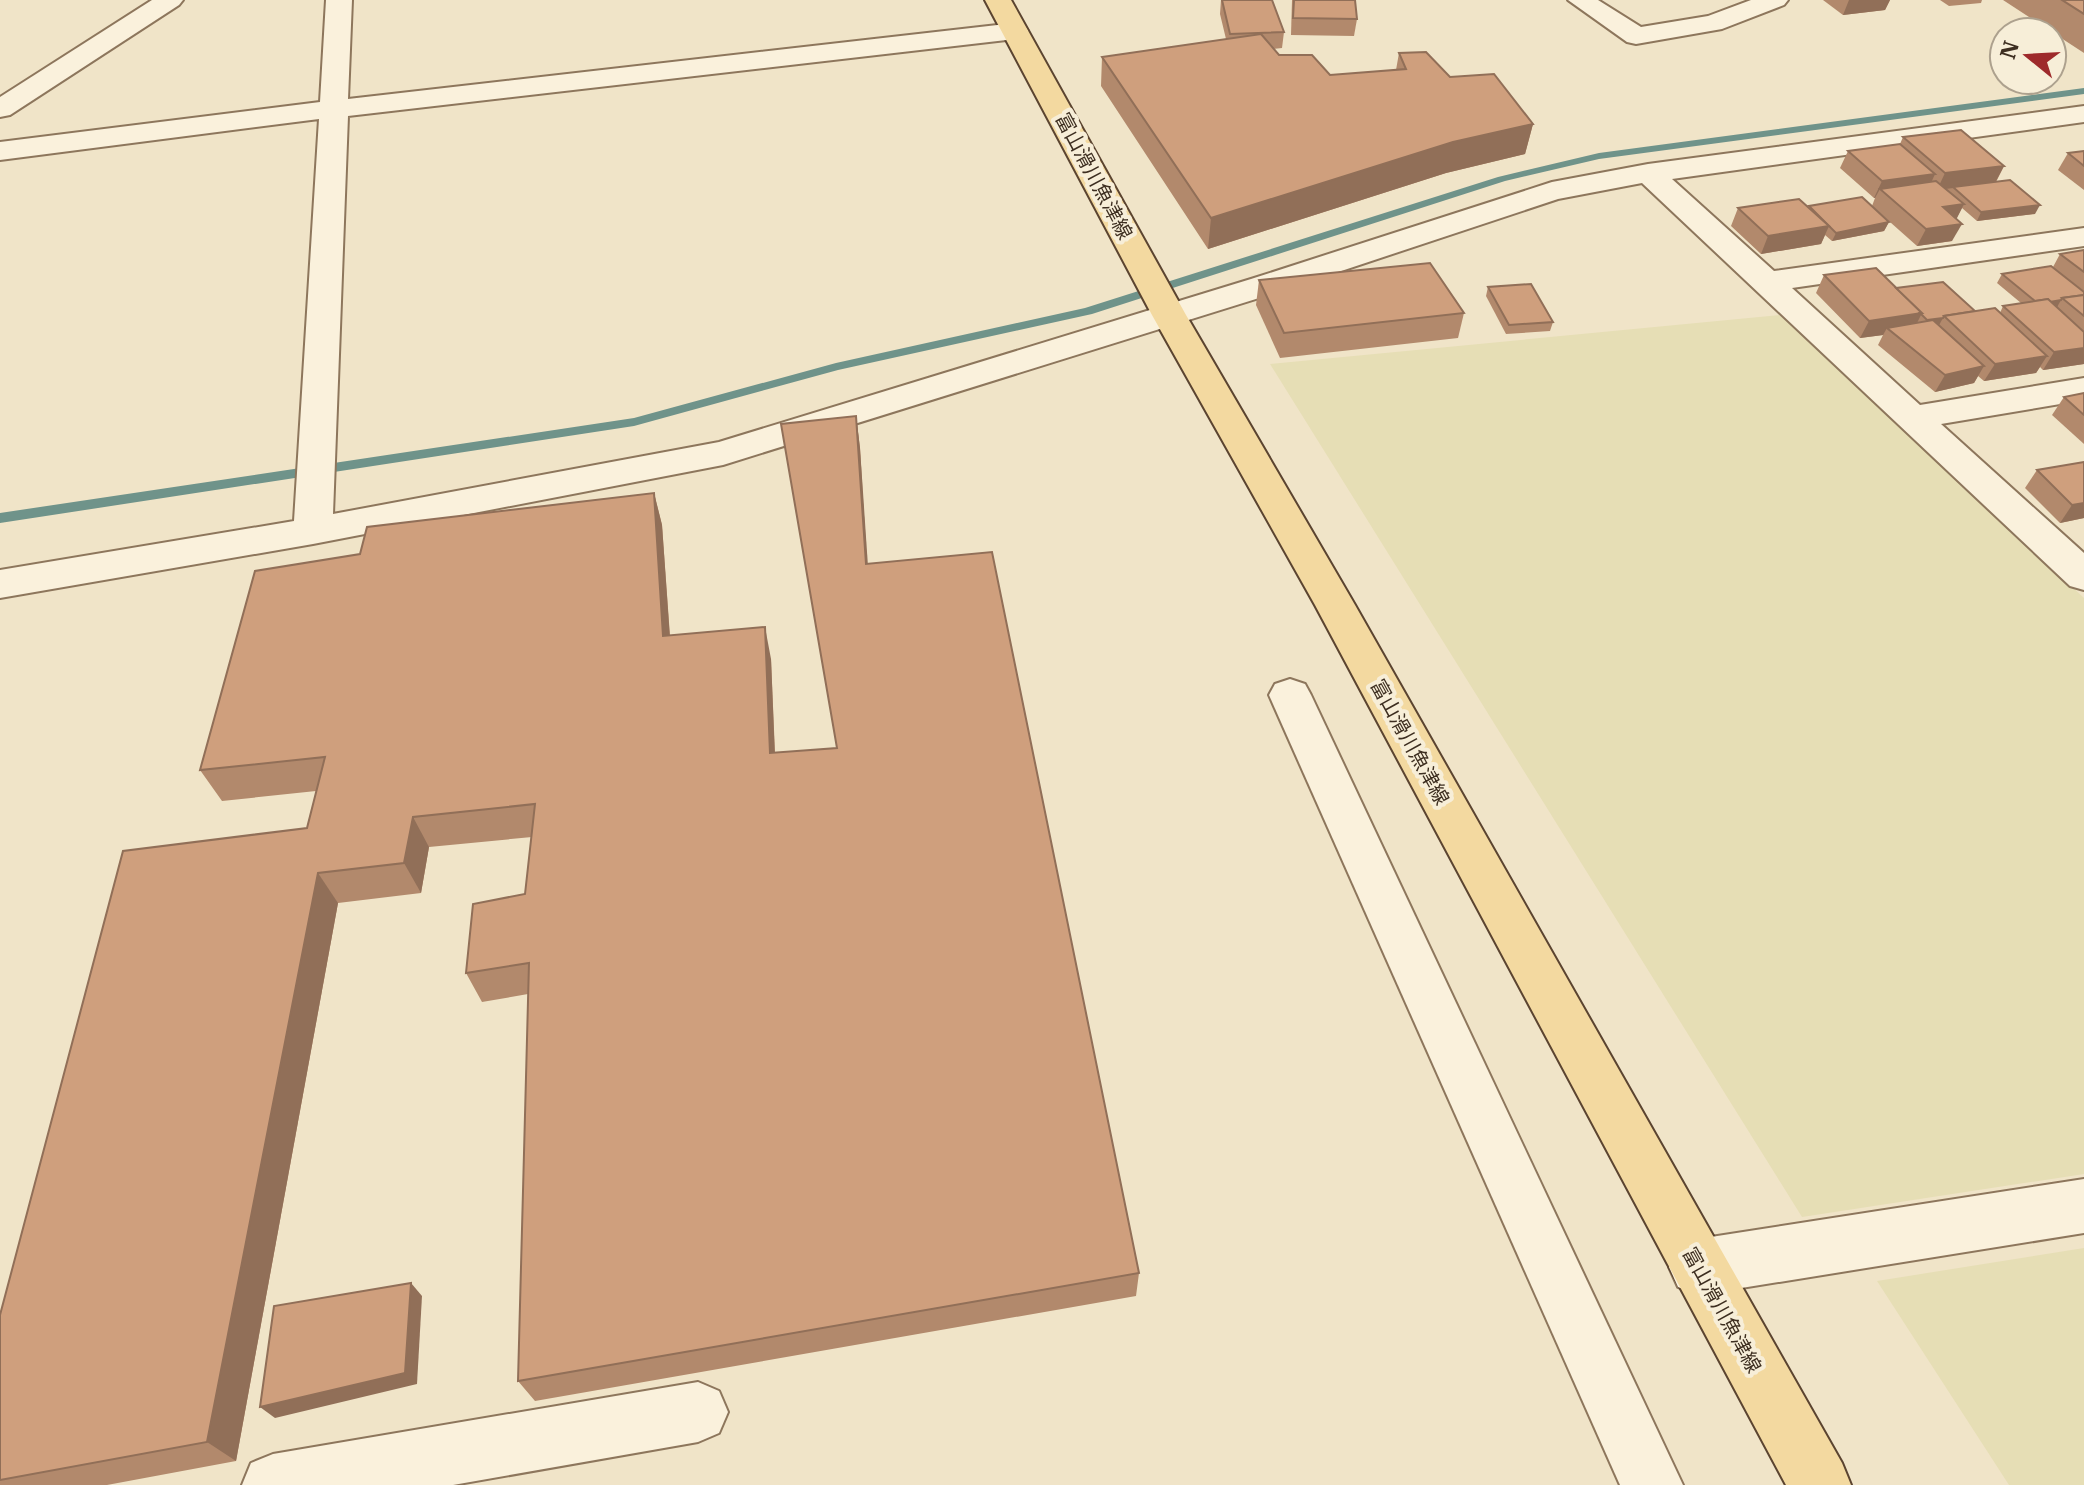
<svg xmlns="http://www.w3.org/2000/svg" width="2084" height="1485" viewBox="0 0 2084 1485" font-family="'IBM Plex Serif','Noto Sans JP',serif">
	<rect width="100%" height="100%" fill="#f0e4c8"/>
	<g fill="#e6deb5">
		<polygon points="1780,315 2084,598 2084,1174 1802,1217 1270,364"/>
		<polygon points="2084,1248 2084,1485 2009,1485 1877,1281"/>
	</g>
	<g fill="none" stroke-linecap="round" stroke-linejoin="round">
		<polygon fill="#6f938a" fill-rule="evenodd" points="2084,88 2084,94 1599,159 1505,181 1092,314 838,370 634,426 0,523 0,513 634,418 836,363 1085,308 1498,177 1599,153"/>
		<defs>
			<g id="minor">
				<polygon points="152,0 183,0 179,5 10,115 0,117 0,97"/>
				<polygon points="326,0 352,0 348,99 1015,23 1024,25 1028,31 1024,37 1015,39 348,116 333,514 719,442 1251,279 1552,182 1648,164 2084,106 2084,122 1672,179 1774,271 2084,228 2084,246 1792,288 1920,405 2084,378 2084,400 1941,424 2084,553 2084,590 2070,586 1642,183 1558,199 1275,293 723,465 313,544 0,598 0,570 294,521 319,119 0,160 0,142 320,102"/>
				<polygon points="1568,0 1598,0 1641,27 1708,16 1751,0 1788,0 1784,5 1722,29 1636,44 1627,42"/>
				<polygon points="1290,679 1305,684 1311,695 1683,1485 1620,1485 1269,695 1275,684"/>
				<polygon points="2084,1179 2084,1233 1698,1295 1678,1287 1669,1267 1678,1247 1698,1239"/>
				<polygon points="698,1382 719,1391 728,1412 719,1433 698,1442 453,1485 242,1485 251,1463 273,1454"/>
			</g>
			<polygon id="major" points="985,0 1011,0 1186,315 1355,605 1842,1463 1851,1485 1786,1485 1315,605 1152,315"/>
		</defs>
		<use href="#minor" stroke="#8d765c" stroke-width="4"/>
		<use href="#major" stroke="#5b4430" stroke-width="4"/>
		<use href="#minor" fill="#faf1dc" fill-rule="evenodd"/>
		<use href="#major" fill="#f3d9a0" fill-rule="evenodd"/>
	</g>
	<g fill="#b2896c">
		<polygon points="1221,0 1272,0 1284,32 1282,48 1273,49 1279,55 1330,75 1396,70 1399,53 1450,77 1533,124 1525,154 1446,173 1208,249 1101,86 1102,57 1226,39 1220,14"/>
		<polygon points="1292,0 1355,0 1357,19 1354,36 1291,35"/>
		<polygon points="1823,0 1890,0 1885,10 1843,15"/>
		<polygon points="1940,0 1982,0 1981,3 1949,6"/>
		<polygon points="2003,0 2084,0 2084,53"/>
		<polygon points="1903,137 2004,166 1996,182 2035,214 1977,221 1962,208 1956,219 1952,241 1917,246 1872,206 1875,198 1874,198 1840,168 1848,151 1900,144"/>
		<polygon points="2084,151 2084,190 2058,170 2068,153"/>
		<polygon points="1738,208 1808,208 1889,222 1884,231 1832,241 1825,235 1821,244 1761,254 1731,226"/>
		<polygon points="2084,250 2084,364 2043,370 2040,367 2036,373 1984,381 1978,376 1974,383 1935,392 1878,345 1883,335 1860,338 1816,293 1824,275 1896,288 1975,311 2000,313 2003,306 2021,303 1997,283 2002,274 2053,267 2060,254"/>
		<polygon points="1259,280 1464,313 1458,338 1280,358 1256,305"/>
		<polygon points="1488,287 1553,322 1550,331 1506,334 1486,296"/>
		<polygon points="2084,393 2084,444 2052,415 2064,397"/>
		<polygon points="856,416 860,448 867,564 1139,1273 1136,1296 535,1401 518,1381 528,994 482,1002 466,973 525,894 532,837 429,847 421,893 338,903 236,1461 107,1485 0,1485 0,1315 307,828 316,791 222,801 200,770 360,554 654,493 662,525 670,636 771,659 775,753 836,748"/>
		<polygon points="2084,462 2084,518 2060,523 2025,488 2037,470"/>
	</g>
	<g fill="#916f58">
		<polygon points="1849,0 1890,0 1885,10 1843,15"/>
		<polygon points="1533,124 1525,154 1446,173 1208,249 1211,218 1453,142"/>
		<polygon points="2004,166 1995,183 1937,190 1945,173"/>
		<polygon points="1935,174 1927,192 1880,189 1875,198 1874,198 1882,181"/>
		<polygon points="1964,204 1955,222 1943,207"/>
		<polygon points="2040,205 2035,214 1977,221 1981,212"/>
		<polygon points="1889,222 1884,231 1832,241 1836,233"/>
		<polygon points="1962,224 1952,241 1917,246 1926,229"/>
		<polygon points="1829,226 1821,244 1761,254 1768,236"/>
		<polygon points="2061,300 2056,309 2038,304"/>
		<polygon points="1922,313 1913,331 1887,328 1883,335 1860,338 1869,321"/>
		<polygon points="1943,318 1938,327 1922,329 1927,320"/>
		<polygon points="2084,348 2084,364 2043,370 2054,352"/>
		<polygon points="2047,356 2036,373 1984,381 1995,364"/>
		<polygon points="1984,366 1974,383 1935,392 1945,375"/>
		<polygon points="856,416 860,448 870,596 866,564"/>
		<polygon points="654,493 662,525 672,668 663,636"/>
		<polygon points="2084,503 2084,518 2060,523 2072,505"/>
		<polygon points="765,627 771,659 776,784 770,753"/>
		<polygon points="413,817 429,847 421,893 404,863"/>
		<polygon points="318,873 338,903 236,1461 207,1442"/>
		<polygon points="411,1283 422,1296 417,1384 275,1418 260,1407"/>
	</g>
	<g fill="#cf9f7d" stroke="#916f58" stroke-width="2">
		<polygon points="1222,0 1272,0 1284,32 1230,34"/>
		<polygon points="1294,0 1355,0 1357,19 1293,18"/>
		<polygon points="2062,0 2084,0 2084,14"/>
		<polygon points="1261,34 1279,55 1312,55 1330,75 1406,69 1399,53 1426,52 1450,77 1494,74 1533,124 1453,142 1211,218 1102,57"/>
		<polygon points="1961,130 2004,166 1945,173 1903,137"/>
		<polygon points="1900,144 1935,174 1882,181 1848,151"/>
		<polygon points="2084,151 2084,166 2068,153"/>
		<polygon points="2010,180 2040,205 1981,212 1953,187"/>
		<polygon points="1936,181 1964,204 1943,207 1962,224 1926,229 1880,189"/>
		<polygon points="1862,197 1889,222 1836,233 1809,206"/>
		<polygon points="1799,199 1829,226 1768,236 1738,208"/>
		<polygon points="2084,250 2084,272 2060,254"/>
		<polygon points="1430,263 1464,313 1284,333 1259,280"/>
		<polygon points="2051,266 2084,292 2084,295 2062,298 2061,300 2050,302 2048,299 2035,301 2002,274"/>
		<polygon points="1876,268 1922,313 1869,321 1824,275"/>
		<polygon points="1943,282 1975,311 1944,316 1943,318 1927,320 1920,313 1922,313 1896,288"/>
		<polygon points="1531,284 1553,322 1509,325 1488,287"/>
		<polygon points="2084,295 2084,316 2062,298"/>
		<polygon points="2048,299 2084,332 2084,348 2054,352 2003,306"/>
		<polygon points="1995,308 2047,356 1995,364 1944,316"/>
		<polygon points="1933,320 1984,366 1945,375 1887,328"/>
		<polygon points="2084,393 2084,415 2064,397"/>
		<polygon points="856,416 866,564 992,552 1139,1273 518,1381 529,963 466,973 473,904 525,894 535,804 413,817 404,863 318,873 207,1442 0,1480 0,1315 123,851 307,828 325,757 200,770 255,571 360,554 367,527 654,493 663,636 765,627 770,753 837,748 781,424"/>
		<polygon points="2084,462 2084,503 2072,505 2037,470"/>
		<polygon points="411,1283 405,1373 260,1407 274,1306"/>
	</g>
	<g text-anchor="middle" stroke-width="8" stroke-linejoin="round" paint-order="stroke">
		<g font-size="20" fill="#3d2e20" stroke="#f7eed8">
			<text transform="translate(1094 176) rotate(62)" y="7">富山滑川魚津線</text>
			<text transform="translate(1410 742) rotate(61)" y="7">富山滑川魚津線</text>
			<text transform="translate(1722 1310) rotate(61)" y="7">富山滑川魚津線</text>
		</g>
	</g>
	<g transform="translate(2028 56) rotate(288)"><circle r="38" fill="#f7eed8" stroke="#ada18e" stroke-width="2"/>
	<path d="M0-6L14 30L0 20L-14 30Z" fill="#9e2a2b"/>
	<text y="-12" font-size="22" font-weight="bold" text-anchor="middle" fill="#3d2e20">N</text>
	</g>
</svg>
